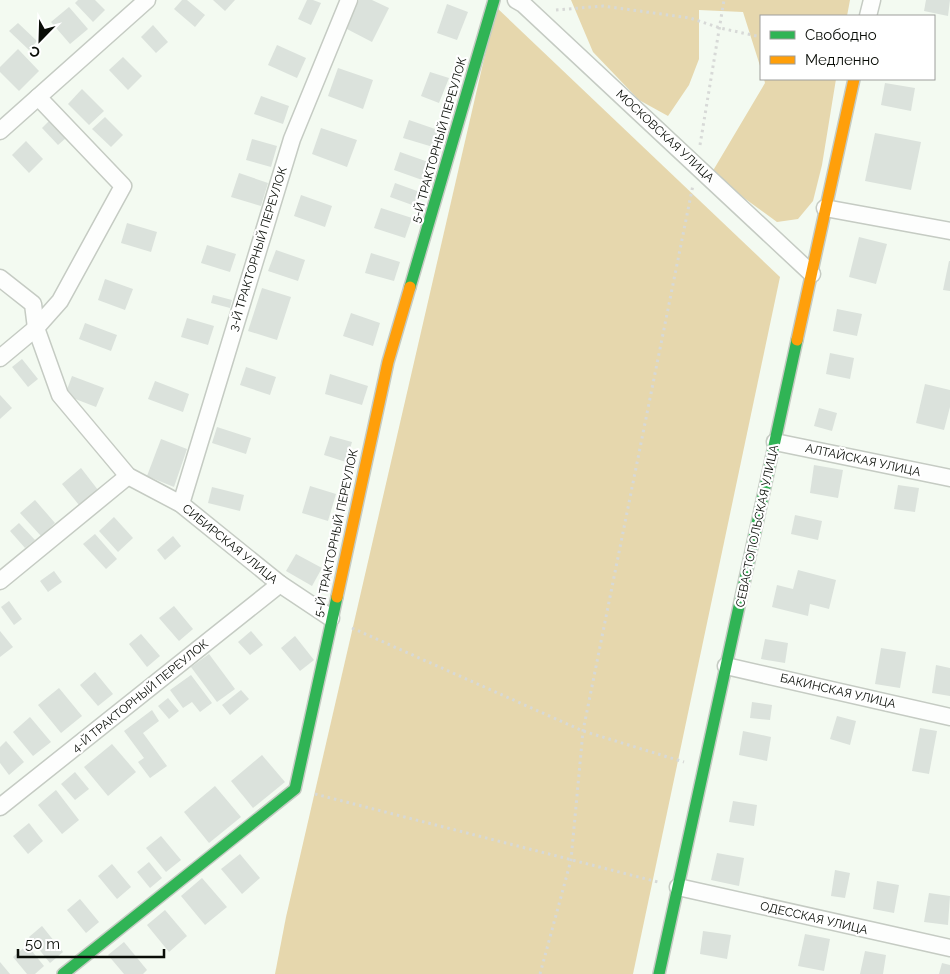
<svg xmlns="http://www.w3.org/2000/svg" width="950" height="974" viewBox="0 0 950 974" font-family="Raleway,sans-serif">
	<rect width="100%" height="100%" fill="#f3faf1"/>
	<g fill="#e6d7ad">
		<polygon points="571,0 850,0 847,16 761,16 761,69 743,12 699,10 699,59 689,85 668,116 639,100 593,52"/>
		<polygon points="496,7 780,277 633,974 275,974 286,917"/>
		<polygon points="764,79 836,79 822,165 813,201 798,219 777,222 711,174 765,83"/>
	</g>
	<g fill="#dbe2dc">
		<polygon points="78,0 95,0 105,10 93,22 75,3"/>
		<polygon points="182,0 187,0 205,15 195,27 174,9"/>
		<polygon points="213,0 235,0 225,11"/>
		<polygon points="307,0 313,0 321,3 311,25 298,19"/>
		<polygon points="359,0 372,0 389,8 372,42 345,28"/>
		<polygon points="926,0 950,0 948,16 924,11"/>
		<polygon points="447,4 468,12 457,40 437,33"/>
		<polygon points="69,7 88,29 70,44 51,22"/>
		<polygon points="18,23 37,41 29,50 9,31"/>
		<polygon points="153,25 168,42 156,53 141,37"/>
		<polygon points="277,45 306,58 297,78 268,65"/>
		<polygon points="18,49 39,71 19,91 0,72 0,67"/>
		<polygon points="123,57 142,76 128,90 109,70"/>
		<polygon points="338,68 373,80 363,109 328,96"/>
		<polygon points="430,72 449,78 439,103 421,96"/>
		<polygon points="885,83 915,88 911,111 881,105"/>
		<polygon points="82,89 104,111 89,125 68,104"/>
		<polygon points="261,96 289,106 283,124 254,114"/>
		<polygon points="105,117 123,135 111,147 92,129"/>
		<polygon points="409,120 438,130 433,147 403,138"/>
		<polygon points="49,121 66,138 58,145 42,128"/>
		<polygon points="321,128 357,140 347,167 312,154"/>
		<polygon points="875,133 921,142 911,190 865,181"/>
		<polygon points="252,139 277,146 271,167 246,160"/>
		<polygon points="26,141 43,159 29,173 12,155"/>
		<polygon points="400,152 431,163 425,181 394,170"/>
		<polygon points="239,173 268,183 261,206 231,197"/>
		<polygon points="395,183 420,192 415,206 390,197"/>
		<polygon points="301,195 332,206 325,227 294,216"/>
		<polygon points="381,208 412,218 405,238 374,228"/>
		<polygon points="127,223 157,232 151,252 121,243"/>
		<polygon points="859,237 887,244 876,284 849,277"/>
		<polygon points="207,245 236,254 230,272 201,263"/>
		<polygon points="276,250 305,260 298,281 268,271"/>
		<polygon points="371,253 400,262 394,281 365,273"/>
		<polygon points="949,261 950,261 950,291 943,290"/>
		<polygon points="105,279 133,289 125,310 98,300"/>
		<polygon points="262,288 291,297 277,340 248,331"/>
		<polygon points="213,295 232,300 230,308 211,303"/>
		<polygon points="837,309 862,314 857,336 833,331"/>
		<polygon points="351,313 380,323 373,346 343,336"/>
		<polygon points="187,318 214,326 208,345 181,337"/>
		<polygon points="85,323 117,335 111,351 79,339"/>
		<polygon points="830,353 854,358 850,379 826,374"/>
		<polygon points="22,359 38,379 28,387 12,367"/>
		<polygon points="246,367 276,377 270,395 240,385"/>
		<polygon points="330,374 368,386 362,405 325,394"/>
		<polygon points="72,376 104,388 96,407 65,395"/>
		<polygon points="155,381 189,394 183,412 148,399"/>
		<polygon points="925,384 950,390 950,407 944,430 916,423"/>
		<polygon points="0,395 12,408 0,419"/>
		<polygon points="819,408 837,413 832,431 814,426"/>
		<polygon points="217,427 251,438 246,454 212,443"/>
		<polygon points="330,436 352,442 346,462 324,455"/>
		<polygon points="161,439 187,449 174,487 147,476"/>
		<polygon points="814,465 843,470 838,498 810,493"/>
		<polygon points="81,468 98,490 79,505 62,484"/>
		<polygon points="898,485 919,488 915,512 894,509"/>
		<polygon points="310,486 336,494 328,521 302,513"/>
		<polygon points="212,487 244,495 240,511 208,503"/>
		<polygon points="35,500 55,523 41,536 20,513"/>
		<polygon points="795,515 822,521 818,540 791,534"/>
		<polygon points="114,517 133,538 118,552 99,531"/>
		<polygon points="19,523 35,540 25,548 10,531"/>
		<polygon points="95,534 117,559 106,569 83,544"/>
		<polygon points="173,536 181,546 165,560 157,550"/>
		<polygon points="296,554 322,568 312,586 286,571"/>
		<polygon points="798,570 836,580 829,609 810,604 808,616 772,607 777,585 793,589"/>
		<polygon points="54,571 62,582 48,592 40,581"/>
		<polygon points="9,601 22,619 14,625 1,607"/>
		<polygon points="174,606 193,629 179,641 159,618"/>
		<polygon points="0,631 13,647 0,657"/>
		<polygon points="251,631 263,645 250,655 238,642"/>
		<polygon points="141,634 160,656 147,667 129,644"/>
		<polygon points="295,636 314,660 300,671 281,648"/>
		<polygon points="765,639 788,643 785,663 761,659"/>
		<polygon points="881,648 906,652 900,688 875,684"/>
		<polygon points="209,654 235,689 217,702 191,667"/>
		<polygon points="936,665 950,668 950,696 932,693"/>
		<polygon points="95,672 113,694 98,706 80,685"/>
		<polygon points="191,675 212,703 200,712 192,702 183,708 170,690"/>
		<polygon points="59,688 82,716 61,733 38,705"/>
		<polygon points="241,690 249,699 230,715 222,705"/>
		<polygon points="168,698 179,711 169,719 158,706"/>
		<polygon points="752,702 772,705 770,720 750,718"/>
		<polygon points="152,710 159,721 143,733 167,766 150,778 138,762 144,758 124,731"/>
		<polygon points="837,716 856,721 850,745 830,739"/>
		<polygon points="30,717 51,742 33,756 13,732"/>
		<polygon points="920,728 937,731 929,774 912,771"/>
		<polygon points="743,731 771,737 767,761 739,755"/>
		<polygon points="6,741 24,762 9,775 0,763 0,747"/>
		<polygon points="112,744 136,772 108,796 84,767"/>
		<polygon points="262,755 285,782 253,808 231,781"/>
		<polygon points="75,772 89,789 75,800 61,784"/>
		<polygon points="215,786 241,817 209,843 184,812"/>
		<polygon points="56,790 79,820 62,834 38,805"/>
		<polygon points="733,801 757,805 754,826 729,822"/>
		<polygon points="29,823 43,841 28,854 13,836"/>
		<polygon points="161,836 181,860 166,872 146,848"/>
		<polygon points="717,853 744,858 739,886 711,880"/>
		<polygon points="240,854 260,878 242,894 221,869"/>
		<polygon points="149,862 162,878 150,888 137,872"/>
		<polygon points="112,864 131,887 117,899 98,876"/>
		<polygon points="835,870 850,873 845,898 831,896"/>
		<polygon points="202,878 227,907 205,925 181,896"/>
		<polygon points="877,881 899,885 894,913 873,909"/>
		<polygon points="929,893 950,896 948,925 924,922"/>
		<polygon points="80,899 99,922 86,933 67,910"/>
		<polygon points="165,910 187,936 169,952 147,925"/>
		<polygon points="42,926 63,952 50,963 29,937"/>
		<polygon points="703,931 731,935 727,959 700,954"/>
		<polygon points="805,934 830,939 824,971 798,966"/>
		<polygon points="124,942 147,970 143,974 124,974 108,955"/>
		<polygon points="27,945 44,966 35,974 27,974 13,957"/>
		<polygon points="865,951 886,955 883,974 860,974"/>
		<polygon points="0,962 10,974 0,974"/>
		<polygon points="942,963 950,965 950,974 939,974"/>
	</g>
	<g fill="none" stroke-linecap="round" stroke-linejoin="round">
		<defs>
			<g id="street">
				<polyline points="516,0 523,4 812,274"/>
				<polyline points="868,16 872,0"/>
				<polyline points="0,131 147,0"/>
				<polyline points="825,208 950,231"/>
				<polyline points="0,278 33,304 36,328 60,395 128,476 181,504 280,584 331,618"/>
				<polyline points="0,358 36,328 60,301 123,186 38,97"/>
				<polyline points="775,442 950,478"/>
				<polyline points="181,504 292,139 349,0"/>
				<polyline points="0,581 128,476"/>
				<polyline points="726,666 950,717"/>
				<polyline points="0,807 280,584"/>
				<polyline points="678,887 950,948"/>
			</g>
			<g id="fast">
				<polyline points="410,287 494,0"/>
				<polyline points="63,974 295,789 337,597"/>
				<polyline points="659,974 797,340"/>
			</g>
			<g id="slow">
				<polyline points="797,340 854,79"/>
				<polyline points="337,597 388,362 410,287"/>
			</g>
		</defs>
		<use href="#street" stroke="#c5cbc3" stroke-width="19"/>
		<use href="#fast" stroke="#c5cbc3" stroke-width="14"/>
		<use href="#slow" stroke="#c5cbc3" stroke-width="14"/>
		<g stroke="#d7d9d7" stroke-width="3" stroke-dasharray="2.5 4" stroke-linecap="butt">
			<polyline points="556,10 603,6 690,18 720,28 761,37"/>
			<polyline points="700,145 724,0"/>
			<polyline points="352,628 583,731 684,762"/>
			<polyline points="315,794 658,882"/>
			<polyline points="540,974 571,860 583,731 693,185"/>
		</g>
		<use href="#street" stroke="#fdfefd" stroke-width="16"/>
		<use href="#fast" stroke="#30b455" stroke-width="11"/>
		<use href="#slow" stroke="#ff9f0a" stroke-width="11"/>
	</g>
	<g text-anchor="middle" stroke-width="4.5" stroke-linejoin="round" paint-order="stroke">
		<g font-size="12" fill="#090d07" stroke="#fff">
			<text transform="translate(665 136) rotate(43)" y="4">МОСКОВСКАЯ УЛИЦА</text>
			<text transform="translate(439 140) rotate(-74)" y="4">5-Й ТРАКТОРНЫЙ ПЕРЕУЛОК</text>
			<text transform="translate(258 249) rotate(-73)" y="4">3-Й ТРАКТОРНЫЙ ПЕРЕУЛОК</text>
			<text transform="translate(863 460) rotate(12)" y="4">АЛТАЙСКАЯ УЛИЦА</text>
			<text transform="translate(757 526) rotate(-78)" y="4">СЕВАСТОПОЛЬСКАЯ УЛИЦА</text>
			<text transform="translate(336 533) rotate(-78)" y="4">5-Й ТРАКТОРНЫЙ ПЕРЕУЛОК</text>
			<text transform="translate(230 544) rotate(39)" y="4">СИБИРСКАЯ УЛИЦА</text>
			<text transform="translate(838 691) rotate(13)" y="4">БАКИНСКАЯ УЛИЦА</text>
			<text transform="translate(140 696) rotate(-39)" y="4">4-Й ТРАКТОРНЫЙ ПЕРЕУЛОК</text>
			<text transform="translate(814 918) rotate(13)" y="4">ОДЕССКАЯ УЛИЦА</text>
		</g>
	</g>
	<rect x="760" y="15" width="175" height="65" fill="#ffffff" stroke="#9d9e9c"/>
	<rect x="770" y="31" width="25" height="8" fill="#30b455" stroke="#9d9e9c"/>
	<text x="805" y="40" font-size="15" fill="#090d07">Свободно</text>
	<rect x="770" y="56" width="25" height="8" fill="#ff9f0a" stroke="#9d9e9c"/>
	<text x="805" y="65" font-size="15" fill="#090d07">Медленно</text>
	<g transform="translate(40 40) rotate(203)" stroke="#ffffff" stroke-width="4" paint-order="stroke">
	<path d="M0-4L9 19L0 12L-9 19Z" fill="#090d07"/>
	<text y="-8" font-size="14" font-weight="bold" text-anchor="middle" fill="#090d07">С</text>
	</g>
	<path d="M18 949v8h146v-8" fill="none" stroke="#090d07" stroke-width="2.5"/>
	<text x="25" y="949" font-size="15" fill="#090d07" stroke="#ffffff" stroke-width="4" paint-order="stroke">50 m</text>
</svg>
